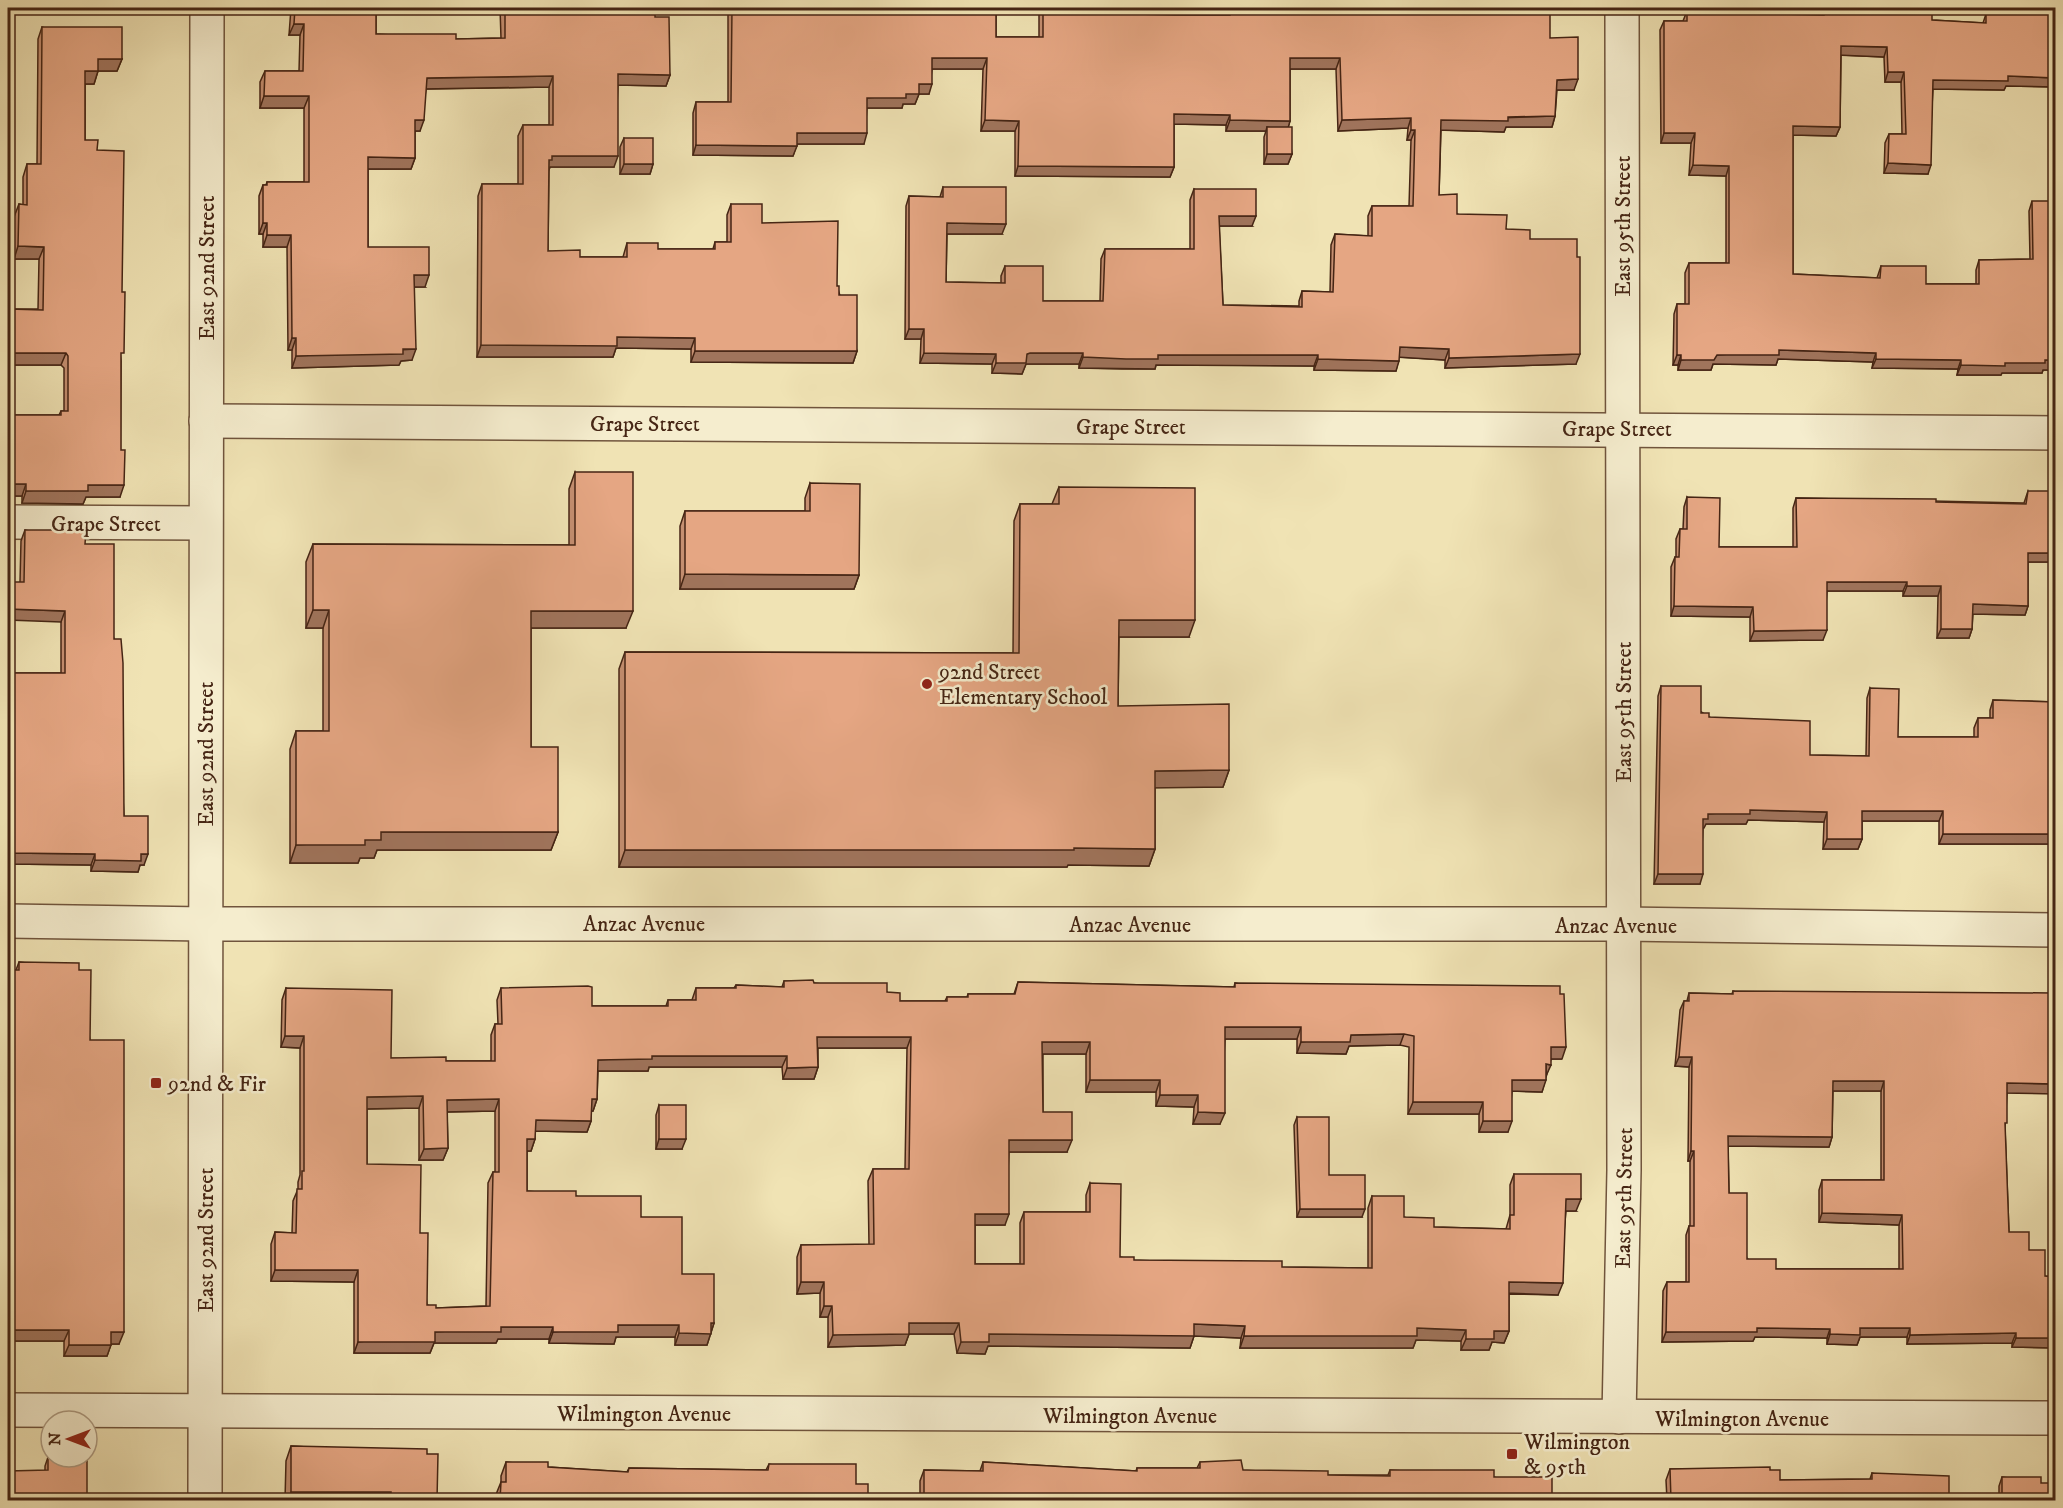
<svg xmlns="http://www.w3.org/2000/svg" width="2063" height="1508" viewBox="0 0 2063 1508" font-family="'IM FELL DW Pica',serif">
	<rect width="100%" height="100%" fill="#f0e3b4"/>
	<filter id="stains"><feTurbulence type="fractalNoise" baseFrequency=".00333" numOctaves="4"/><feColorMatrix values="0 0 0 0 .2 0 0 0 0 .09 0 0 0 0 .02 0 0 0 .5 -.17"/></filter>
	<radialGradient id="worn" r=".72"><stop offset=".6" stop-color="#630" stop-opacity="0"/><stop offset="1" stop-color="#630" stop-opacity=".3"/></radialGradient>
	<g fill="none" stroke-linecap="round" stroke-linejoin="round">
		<defs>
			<g id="minor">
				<polyline points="206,421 2056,433"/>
				<polyline points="8,522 205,523"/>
				<polyline points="205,924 1623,924 2056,930"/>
				<polyline points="8,1410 2056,1418"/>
				<polyline points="1619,1417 1624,1170 1622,8"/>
			</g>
			<g id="tertiary">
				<polyline points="8,921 205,924"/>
				<polyline points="205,1500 207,8"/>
			</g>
		</defs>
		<use href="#minor" stroke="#70543c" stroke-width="36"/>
		<use href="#tertiary" stroke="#70543c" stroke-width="36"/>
		<use href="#minor" stroke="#f5edce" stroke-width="33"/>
		<use href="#tertiary" stroke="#f5edce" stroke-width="33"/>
	</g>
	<g fill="#c58f71" stroke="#452514" stroke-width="1.5" fill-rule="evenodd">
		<polygon points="291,8 376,8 376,34 456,39 501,38 500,8 618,8 655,17 670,75 666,86 618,85 614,167 550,167 549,170 548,251 580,257 623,257 627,243 658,249 713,249 715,242 727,242 727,215 731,204 762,223 837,286 857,351 853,363 691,362 691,349 616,348 613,357 477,357 478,196 482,184 518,184 518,136 523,125 549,125 549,87 426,89 420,131 415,131 415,158 411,169 368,169 368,247 425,287 414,287 412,360 401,361 399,365 292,368 292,350 288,350 287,247 263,247 263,234 259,234 259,196 263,185 266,185 267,182 304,182 304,108 260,108 260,82 265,71 299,71 300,35 289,35"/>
		<polygon points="731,8 996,8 996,37 1039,37 1039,10 1040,8 1129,8 1135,14 1175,15 1228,15 1230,9 1235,9 1235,8 1284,8 1284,9 1550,38 1574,90 1557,90 1555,116 1552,127 1506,127 1504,132 1441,130 1439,195 1457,214 1506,229 1530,239 1576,364 1445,368 1445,360 1399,357 1396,371 1314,370 1314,366 1204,365 1156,365 1155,369 1122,369 1079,368 1079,364 1026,364 1022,374 992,373 992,364 920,363 921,339 905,339 906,206 909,196 940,197 943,187 1002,234 947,234 946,282 1001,283 1001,276 1005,266 1043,301 1100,301 1101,259 1105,249 1190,249 1190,200 1194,189 1252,226 1219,226 1223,305 1299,306 1299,301 1302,291 1330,292 1331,245 1335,234 1368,236 1368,216 1372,206 1409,206 1411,140 1407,140 1408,128 1338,131 1336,69 1290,69 1290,121 1288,127 1292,154 1288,164 1264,164 1264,137 1266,131 1226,131 1226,125 1174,124 1174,167 1170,177 1015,176 1015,131 981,131 983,69 932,69 929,94 919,94 915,104 903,104 902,108 867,108 864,144 797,144 793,156 693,155 693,113 696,102 728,102 728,15"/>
		<polygon points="2042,8 2055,8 2055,87 2006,86 2004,90 1933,89 1928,174 1884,173 1885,143 1889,134 1902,134 1901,82 1885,82 1884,57 1841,55 1840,127 1836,136 1793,135 1793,274 1877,278 1881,266 1926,284 1976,284 1976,270 1979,260 2030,259 2029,211 2032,201 2055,370 2043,370 2042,373 2002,373 2001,375 1957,375 1958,369 1872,368 1873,362 1778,359 1776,365 1713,364 1711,370 1678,370 1678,365 1673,365 1674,314 1677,304 1685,304 1685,273 1689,263 1726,263 1726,176 1689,175 1691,143 1661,143 1660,30 1664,21 1683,21 1687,11 1822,15 1824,10 1932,20 1983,23 1986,14 2040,14"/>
		<path d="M 42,27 L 122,59 L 117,71 L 98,71 L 94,84 L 85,84 L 85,140 L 97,150 L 121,361 L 120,497 L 86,497 L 83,504 L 22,503 L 22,496 L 8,496 L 8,309 L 38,309 L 39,259 L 14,259 L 14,217 L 19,204 L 23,205 L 23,177 L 27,164 L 37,164 L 38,39 ZM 11,365 L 61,365 L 64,368 L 64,411 L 61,411 L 59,415 L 11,415 Z"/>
		<polygon points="624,138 653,164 650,174 620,174 620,147"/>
		<polygon points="575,472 626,628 531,628 531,747 558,832 551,850 377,850 374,858 360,858 358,863 290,863 290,749 296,731 323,731 323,628 306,628 306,562 313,544 569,545 569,489"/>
		<polygon points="810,483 859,575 854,589 680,589 680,526 685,511 805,511 805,498"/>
		<polygon points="1059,487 1189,637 1119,637 1118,706 1229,770 1223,787 1155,787 1155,849 1149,866 1068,865 1067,867 619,867 619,669 625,652 1013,653 1014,521 1020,504 1052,504"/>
		<polygon points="2028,491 2055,562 2028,562 2028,606 2025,615 1973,614 1972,629 1969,638 1937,638 1938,596 1903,596 1903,591 1827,591 1823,640 1750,641 1750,617 1671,616 1671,567 1675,557 1676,557 1676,539 1680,529 1683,529 1684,507 1687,497 1719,547 1793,547 1793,508 1796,498 2024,503"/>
		<polygon points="25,530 85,544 114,639 124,816 144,865 140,865 138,872 91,871 91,865 8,864 8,673 61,673 61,622 20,582 21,541"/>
		<polygon points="1661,686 1709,717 1810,755 1866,756 1867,698 1870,688 1898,737 1974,737 1974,728 1978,718 1990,718 1990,710 1993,700 2055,702 2055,844 1939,844 1939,821 1862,821 1862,839 1858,849 1823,849 1824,822 1748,820 1746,824 1706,824 1703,828 1700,884 1654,884 1658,696"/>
		<polygon points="19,962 79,970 90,1040 119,1344 111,1344 107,1356 64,1356 64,1341 8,1341 8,982 13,970 16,970"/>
		<path d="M 784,981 L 814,983 L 887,992 L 900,1001 L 945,1001 L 947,997 L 967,997 L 968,994 L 1014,994 L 1018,982 L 1234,987 L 1235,983 L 1562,1059 L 1551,1059 L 1542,1092 L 1512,1091 L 1508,1132 L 1479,1132 L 1479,1114 L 1408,1114 L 1409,1047 L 1400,1045 L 1349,1046 L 1346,1054 L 1297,1053 L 1297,1039 L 1225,1039 L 1220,1124 L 1193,1124 L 1194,1107 L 1156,1106 L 1156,1092 L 1086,1092 L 1086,1054 L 1043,1054 L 1043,1112 L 1067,1152 L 1009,1152 L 1005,1225 L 975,1225 L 975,1264 L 1020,1264 L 1020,1223 L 1024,1212 L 1086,1212 L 1086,1195 L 1090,1183 L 1120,1257 L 1134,1260 L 1282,1267 L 1368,1268 L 1368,1208 L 1372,1196 L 1404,1217 L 1434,1227 L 1506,1229 L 1510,1215 L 1510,1185 L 1514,1174 L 1576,1211 L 1566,1211 L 1558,1295 L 1509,1294 L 1509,1331 L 1504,1343 L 1492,1342 L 1489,1350 L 1461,1350 L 1461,1341 L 1416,1340 L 1413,1348 L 1240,1348 L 1241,1338 L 1194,1336 L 1190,1348 L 988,1346 L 985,1354 L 957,1353 L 954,1334 L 909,1334 L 905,1345 L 828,1347 L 828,1317 L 820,1317 L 820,1293 L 797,1294 L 797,1257 L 801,1245 L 869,1245 L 868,1181 L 873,1169 L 905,1169 L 907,1048 L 818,1048 L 818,1067 L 814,1079 L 783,1079 L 782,1067 L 649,1067 L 648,1071 L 598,1071 L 597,1099 L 593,1111 L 591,1111 L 591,1121 L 587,1132 L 535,1131 L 535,1139 L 531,1151 L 527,1151 L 527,1191 L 576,1196 L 641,1217 L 682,1274 L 714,1323 L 707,1345 L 675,1345 L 675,1337 L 616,1337 L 614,1344 L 549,1343 L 549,1339 L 498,1339 L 496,1343 L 434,1343 L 430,1353 L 354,1353 L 354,1282 L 271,1281 L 271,1244 L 275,1232 L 292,1233 L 293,1201 L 298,1189 L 298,1182 L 300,1175 L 300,1048 L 281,1047 L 282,1000 L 286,988 L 391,1058 L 446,1061 L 491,1061 L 491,1035 L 495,1024 L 498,1024 L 497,1000 L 501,988 L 592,1006 L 666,1006 L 668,1000 L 692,1000 L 696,988 L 734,988 L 736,985 L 782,987 ZM 419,1108 L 419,1160 L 443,1160 L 448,1148 L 447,1112 L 495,1111 L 495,1172 L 493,1172 L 488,1183 L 486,1306 L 436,1308 L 427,1305 L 420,1233 L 367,1164 L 367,1109 Z"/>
		<path d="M 1733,991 L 2007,1093 L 2005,1128 L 2009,1232 L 2029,1250 L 2045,1276 L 2055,1277 L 2055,1348 L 2012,1347 L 2012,1343 L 1907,1344 L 1907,1337 L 1860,1337 L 1857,1345 L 1827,1344 L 1827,1338 L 1755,1337 L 1753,1341 L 1662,1342 L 1663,1291 L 1667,1282 L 1686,1282 L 1686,1235 L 1689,1226 L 1690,1226 L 1690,1161 L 1688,1161 L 1689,1067 L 1675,1066 L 1680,1010 L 1684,1001 L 1687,1001 L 1689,993 L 1732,994 ZM 1833,1091 L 1881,1091 L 1881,1180 L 1822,1180 L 1819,1190 L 1819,1222 L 1899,1225 L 1899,1269 L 1776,1269 L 1747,1259 L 1729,1193 L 1728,1146 L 1829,1147 L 1832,1137 Z"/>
		<polygon points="659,1105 682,1149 656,1149 656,1115"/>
		<polygon points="1297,1117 1329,1175 1362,1217 1297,1217 1294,1125"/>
		<polygon points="291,1446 427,1454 437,1500 285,1500 286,1461"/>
		<polygon points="48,1457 87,1495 8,1500 45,1470 45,1466"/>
		<polygon points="506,1462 548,1467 627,1472 629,1468 766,1470 769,1464 856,1484 868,1500 495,1500 495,1497 501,1482 501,1476"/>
		<polygon points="983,1462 1136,1471 1137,1468 1197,1468 1200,1462 1243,1470 1328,1475 1388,1475 1390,1470 1494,1477 1552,1498 1578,1500 920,1500 920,1481 924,1470 980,1471"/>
		<polygon points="1670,1469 1770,1470 1780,1480 1870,1479 1872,1473 1949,1500 1667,1500 1666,1480"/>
		<polygon points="2002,1477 2041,1483 2055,1500 1999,1500 1999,1486"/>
	</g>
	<g fill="#a0745c" stroke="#452514" stroke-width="1.5">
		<polygon points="294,24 304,24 300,35 289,35"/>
		<polygon points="1841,46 1887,47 1884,57 1837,55"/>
		<polygon points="932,58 987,58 983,69 929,69"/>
		<polygon points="1290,58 1340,58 1336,69 1287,69"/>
		<polygon points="98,59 122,59 117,71 94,71"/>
		<polygon points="85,71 98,71 94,84 80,84"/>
		<polygon points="1888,72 1904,72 1901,82 1885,82"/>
		<polygon points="618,74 670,75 666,86 614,85"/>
		<polygon points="553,76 549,87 423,89 427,78"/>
		<polygon points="2008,76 2055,78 2055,87 2006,86 2004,90 1929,89 1933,80"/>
		<polygon points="1578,79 1574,90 1554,90 1557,80"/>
		<polygon points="919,84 932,84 929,94 919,94 915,104 903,104 902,108 864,108 867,98 906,94"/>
		<polygon points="264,96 309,96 304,108 260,108"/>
		<polygon points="1174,114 1230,115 1226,125 1171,124"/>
		<polygon points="1555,116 1552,127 1506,127 1504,132 1437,130 1441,120"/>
		<polygon points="1411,118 1408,128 1338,131 1342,120"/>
		<polygon points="415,120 424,120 420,131 411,131"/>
		<polygon points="985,120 1019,121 1015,131 981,131"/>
		<polygon points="1230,120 1290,121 1287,132 1267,127 1266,131 1226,131"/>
		<polygon points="1793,126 1840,127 1836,136 1790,135"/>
		<polygon points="1411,130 1415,130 1411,140 1407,140"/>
		<polygon points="797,133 867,133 864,144 793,144"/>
		<polygon points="1664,133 1695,133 1691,143 1661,143"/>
		<polygon points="696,145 797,146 793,156 693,155"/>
		<polygon points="1267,154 1292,154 1288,164 1264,164"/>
		<polygon points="552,156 618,156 614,167 550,167 548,172 549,160"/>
		<polygon points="368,157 415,158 411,169 364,169"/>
		<polygon points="1888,163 1931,165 1928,174 1884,173"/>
		<polygon points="624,164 653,164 650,174 620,174"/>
		<polygon points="1693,165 1729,166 1726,176 1689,175"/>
		<polygon points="1018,166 1174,167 1170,177 1015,176"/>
		<polygon points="1219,216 1256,216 1252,226 1215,226"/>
		<polygon points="263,223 267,223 263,234 259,234"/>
		<polygon points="947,223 1006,224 1002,234 944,234"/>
		<polygon points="267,235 291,235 287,247 263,247"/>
		<polygon points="18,246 44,247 39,259 14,259"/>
		<polygon points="414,275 429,275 425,287 410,287"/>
		<polygon points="909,329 924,329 921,339 905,339"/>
		<polygon points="617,337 695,338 691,349 616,348 613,357 477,357 481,345"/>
		<polygon points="292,338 296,338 292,350 288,350"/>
		<polygon points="1400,347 1449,349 1445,360 1396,357"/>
		<polygon points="416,349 412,360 401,361 399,365 292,368 296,356"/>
		<polygon points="1779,350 1876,353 1873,362 1778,359 1776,365 1713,364 1711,370 1678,370 1681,360 1717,355"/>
		<polygon points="695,351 857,351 853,363 691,362"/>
		<polygon points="11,353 66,353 61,365 8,365"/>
		<polygon points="924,353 996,354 992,364 920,363"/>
		<polygon points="1030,353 1083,353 1079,364 1026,364 1022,374 992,373 996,363"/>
		<polygon points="1580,354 1576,364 1445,368 1449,358"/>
		<polygon points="1158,355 1318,355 1314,366 1156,365 1155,369 1079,368 1083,357"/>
		<polygon points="1677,355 1681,355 1678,365 1673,365"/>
		<polygon points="1318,359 1399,361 1396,371 1314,370"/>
		<polygon points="1876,359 1961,360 1958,369 1872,368"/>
		<polygon points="2045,360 2055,360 2055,370 2043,370 2042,373 2002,373 2001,375 1957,375 1961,365"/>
		<polygon points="8,454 12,454 8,466"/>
		<polygon points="12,484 26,484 22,496 8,496"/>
		<polygon points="88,485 124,485 120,497 86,497 83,504 22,503 26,491"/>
		<polygon points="2028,553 2055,553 2055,562 2025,562"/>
		<polygon points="685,574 859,575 854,589 680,589"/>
		<polygon points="1827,582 1907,582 1903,591 1823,591"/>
		<polygon points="1907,586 1941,586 1938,596 1903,596"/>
		<polygon points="1973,604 2028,606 2025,615 1969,614"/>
		<polygon points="1674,606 1753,607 1750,617 1671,616"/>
		<polygon points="8,609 65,611 61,622 8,620"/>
		<polygon points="313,610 329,610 323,628 306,628"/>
		<polygon points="531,611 633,611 626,628 524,628"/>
		<polygon points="1119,620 1195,620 1189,637 1113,637"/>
		<polygon points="1941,629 1972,629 1969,638 1937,638"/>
		<polygon points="1827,630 1823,640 1750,641 1754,631"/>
		<polygon points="1229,770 1223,787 1149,788 1155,771"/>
		<polygon points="1750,810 1827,812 1824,822 1748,820 1746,824 1706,824 1704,828 1700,828 1703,819 1708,814"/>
		<polygon points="1862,811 1943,811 1939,821 1859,821"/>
		<polygon points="381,832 558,832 551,850 377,850 374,858 360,858 358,863 290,863 296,845 365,840"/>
		<polygon points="1943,834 2055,834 2055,844 1939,844"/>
		<polygon points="1827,839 1862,839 1858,849 1823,849"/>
		<polygon points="1074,848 1155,849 1149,866 1068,865 1067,867 619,867 625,850"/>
		<polygon points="8,853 95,854 91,865 8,864"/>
		<polygon points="141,854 148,854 144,865 140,865 138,872 91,871 95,860"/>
		<polygon points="1658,874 1703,874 1700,884 1654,884"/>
		<polygon points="1225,1027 1301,1027 1297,1039 1221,1039"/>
		<polygon points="1404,1034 1400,1045 1349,1046 1346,1054 1297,1053 1301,1042 1351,1035"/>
		<polygon points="285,1036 304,1036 300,1048 281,1047"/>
		<polygon points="817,1037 911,1037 907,1048 813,1048"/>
		<polygon points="1042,1042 1090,1042 1086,1054 1038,1054"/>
		<polygon points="1551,1047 1566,1047 1562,1059 1546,1059"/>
		<polygon points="652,1056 787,1056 782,1067 649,1067 648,1071 594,1071 598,1060"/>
		<polygon points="1679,1057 1692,1057 1689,1067 1675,1066"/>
		<polygon points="1546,1064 1551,1065 1546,1076"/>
		<polygon points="818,1067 814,1079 783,1079 787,1068"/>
		<polygon points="1090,1080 1160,1080 1156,1092 1086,1092"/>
		<polygon points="1512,1080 1546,1080 1542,1092 1508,1091"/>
		<polygon points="1833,1081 1884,1081 1881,1091 1830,1091"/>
		<polygon points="2007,1083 2055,1084 2055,1094 2003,1093"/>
		<polygon points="1160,1095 1198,1095 1194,1107 1156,1106"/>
		<polygon points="423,1096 419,1108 362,1109 367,1097"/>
		<polygon points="499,1099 495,1111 443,1112 447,1100"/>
		<polygon points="592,1099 597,1099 593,1111 587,1111"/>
		<polygon points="1413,1102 1483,1102 1479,1114 1408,1114"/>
		<polygon points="1198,1112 1225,1113 1220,1124 1193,1124"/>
		<polygon points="536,1120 591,1121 587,1132 532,1131"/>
		<polygon points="1483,1121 1512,1121 1508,1132 1479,1132"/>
		<polygon points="1728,1136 1832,1137 1829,1147 1725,1146"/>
		<polygon points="527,1139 535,1139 531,1151 523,1151"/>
		<polygon points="659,1139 686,1139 682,1149 656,1149"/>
		<polygon points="1009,1140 1072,1140 1067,1152 1005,1152"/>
		<polygon points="448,1148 443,1160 419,1160 424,1149"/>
		<polygon points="1691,1151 1694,1151 1690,1161 1688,1161"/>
		<polygon points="1566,1199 1581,1199 1576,1211 1562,1211"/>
		<polygon points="1300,1209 1365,1209 1362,1217 1297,1217"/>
		<polygon points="1822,1213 1902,1215 1899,1225 1819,1222"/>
		<polygon points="975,1214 1009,1214 1005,1225 971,1225"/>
		<polygon points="275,1270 358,1270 354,1282 271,1281"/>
		<polygon points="801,1282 824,1282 820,1293 797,1294"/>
		<polygon points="1509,1282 1563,1283 1558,1295 1505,1293"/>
		<polygon points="824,1306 832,1306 828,1317 820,1317"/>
		<polygon points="711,1323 714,1323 707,1345 675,1345 679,1333"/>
		<polygon points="909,1323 959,1323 954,1334 909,1334 905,1345 828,1347 833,1335"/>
		<polygon points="1194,1324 1245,1326 1241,1338 1194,1336 1190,1348 988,1346 985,1354 957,1353 961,1342 989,1334"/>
		<polygon points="618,1325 679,1325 675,1337 616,1337 614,1344 549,1343 553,1332"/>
		<polygon points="501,1327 553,1327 549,1339 498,1339 496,1343 434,1343 430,1353 354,1353 358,1342 435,1332"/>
		<polygon points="1417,1328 1466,1330 1461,1341 1416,1340 1413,1348 1240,1348 1244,1336"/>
		<polygon points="1757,1328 1830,1329 1827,1338 1755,1337 1753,1341 1662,1342 1666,1332"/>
		<polygon points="1860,1328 1910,1328 1907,1337 1860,1337 1857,1345 1827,1344 1830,1334"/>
		<polygon points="8,1330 69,1330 64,1341 8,1341"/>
		<polygon points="1494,1331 1509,1331 1504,1343 1492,1342 1489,1350 1461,1350 1466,1339"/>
		<polygon points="111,1332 124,1332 119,1344 107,1344"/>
		<polygon points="2016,1333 2012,1343 1907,1344 1910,1335"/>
		<polygon points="2016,1338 2055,1338 2055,1348 2012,1347"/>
		<polygon points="69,1345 111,1345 107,1356 64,1356"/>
		<polygon points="291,1492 391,1492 388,1500 288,1500"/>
	</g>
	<g fill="#e5a683" stroke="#452514" stroke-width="1.5" fill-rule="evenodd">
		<polygon points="295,8 376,8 376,34 456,34 456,39 505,38 505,8 655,8 655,17 669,17 670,75 618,74 618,156 552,156 552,160 549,160 548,251 580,250 580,257 627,257 627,243 658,243 658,249 715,249 715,242 731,242 731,204 762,204 762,223 838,221 837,286 839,286 839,295 857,295 857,351 695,351 695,338 617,337 617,346 481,345 482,184 523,184 523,125 553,125 553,76 427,78 424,120 415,120 415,158 368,157 368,247 429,247 429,275 414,275 416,349 403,349 403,354 296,356 296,338 292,338 291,235 267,235 267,223 263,223 263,185 267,185 267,182 309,182 309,96 264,96 265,71 303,71 304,24 294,24"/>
		<polygon points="732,8 996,8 996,37 1043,37 1043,8 1134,8 1135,14 1175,15 1230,15 1230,9 1238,9 1238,8 1284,8 1284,9 1467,11 1550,9 1550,38 1578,37 1578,79 1557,80 1555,116 1508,117 1508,121 1441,120 1439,195 1457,194 1457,214 1507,215 1506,229 1530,230 1530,239 1577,239 1577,257 1580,257 1580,354 1449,358 1449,349 1400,347 1399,361 1318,359 1318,355 1158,355 1158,359 1126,359 1083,357 1083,353 1030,353 1027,354 1026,363 996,363 996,354 924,353 924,329 909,329 909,196 943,197 943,187 1006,187 1006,224 947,223 946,282 1005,283 1005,266 1043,266 1043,301 1103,301 1105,249 1194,249 1194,189 1256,189 1256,216 1219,216 1223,305 1302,307 1302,291 1333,292 1335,234 1372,236 1372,206 1413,206 1415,130 1411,130 1411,118 1342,120 1340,58 1290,58 1290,121 1230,120 1230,115 1174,114 1174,167 1018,166 1019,121 985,120 987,58 932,58 932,84 919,84 919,94 906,94 906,98 867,98 867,133 797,133 797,146 696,145 696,102 731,102"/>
		<polygon points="2042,8 2055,8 2055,78 2008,76 2008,81 1933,80 1931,165 1888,163 1889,134 1906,134 1904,72 1888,72 1887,47 1841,46 1840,127 1793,126 1793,274 1880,278 1881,266 1926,266 1926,284 1979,284 1979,260 2033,259 2032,201 2055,201 2055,360 2045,360 2045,363 2005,363 2005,366 1961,365 1961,360 1876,359 1876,353 1779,350 1779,355 1717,355 1714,360 1681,360 1681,355 1677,355 1677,304 1689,304 1689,263 1729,263 1729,166 1693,165 1695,133 1664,133 1664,21 1687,21 1687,11 1776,12 1776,14 1824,15 1824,10 1932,12 1932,20 1986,23 1986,14 2042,14"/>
		<path d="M 42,27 L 122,27 L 122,59 L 98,59 L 98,71 L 85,71 L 85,140 L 98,140 L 97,150 L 124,151 L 122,292 L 125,292 L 124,353 L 121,353 L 121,450 L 125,450 L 124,485 L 88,485 L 88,491 L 26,491 L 26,484 L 12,484 L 12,454 L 8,454 L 8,309 L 43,310 L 44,247 L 18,246 L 19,204 L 27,205 L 27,164 L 41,164 ZM 11,353 L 66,353 L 68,356 L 68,411 L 61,411 L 61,415 L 11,415 Z"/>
		<rect x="1267" y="127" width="25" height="27"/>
		<rect x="624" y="138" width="29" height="26"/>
		<polygon points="575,472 633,472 633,611 531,611 531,747 558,747 558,832 381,832 381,840 365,840 365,845 296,845 296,731 329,731 329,610 313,610 313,544 575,545"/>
		<polygon points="810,483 860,484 859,575 685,574 685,511 810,511"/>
		<polygon points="1059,487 1195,488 1195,620 1119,620 1118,706 1229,704 1229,770 1155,771 1155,849 1074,848 1074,850 625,850 625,652 1019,653 1020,504 1059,504"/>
		<polygon points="2028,491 2055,491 2055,553 2028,553 2028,606 1973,604 1972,629 1941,629 1941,586 1907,586 1907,582 1827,582 1827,630 1754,631 1753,607 1674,606 1675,557 1679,557 1680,529 1687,529 1687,497 1720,498 1719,547 1797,547 1796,498 1936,499 1936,502 2026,504"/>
		<polygon points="25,530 86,530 85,544 114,544 114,639 121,639 123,663 124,816 148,816 148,854 141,854 141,861 95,860 95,854 8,853 8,673 65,673 65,611 8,609 8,582 24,582"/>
		<polygon points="1661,686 1701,686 1701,713 1709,713 1709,717 1810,721 1810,755 1869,756 1870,688 1899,689 1898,737 1978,737 1978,718 1993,718 1993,700 2055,702 2055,834 1943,834 1943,811 1862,811 1862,839 1827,839 1827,812 1750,810 1750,814 1708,814 1708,819 1703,819 1703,874 1658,874"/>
		<polygon points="19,962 79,963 79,970 91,970 90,1040 124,1040 124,1332 111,1332 111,1345 69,1345 69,1330 8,1330 8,1000 12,1000 13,970 19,970"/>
		<path d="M 813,980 L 814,983 L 887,983 L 887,992 L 900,993 L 900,1001 L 947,1001 L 947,997 L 968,997 L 968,994 L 1015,994 L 1018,982 L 1235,987 L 1235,983 L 1560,986 L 1560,994 L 1564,994 L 1566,1047 L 1551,1047 L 1551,1065 L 1546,1064 L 1546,1080 L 1512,1080 L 1512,1121 L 1483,1121 L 1483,1102 L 1413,1102 L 1414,1036 L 1404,1034 L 1351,1035 L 1350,1042 L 1301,1042 L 1301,1027 L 1225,1027 L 1225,1113 L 1198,1112 L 1198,1095 L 1160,1095 L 1160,1080 L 1090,1080 L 1090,1042 L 1042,1042 L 1043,1112 L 1072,1112 L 1072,1140 L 1009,1140 L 1009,1214 L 975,1214 L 975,1264 L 1024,1264 L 1024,1212 L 1090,1212 L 1090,1183 L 1121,1184 L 1120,1257 L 1134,1257 L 1134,1260 L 1282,1261 L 1282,1267 L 1372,1268 L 1372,1196 L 1404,1196 L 1404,1217 L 1434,1218 L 1434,1227 L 1510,1229 L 1510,1215 L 1514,1215 L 1514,1174 L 1581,1174 L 1581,1199 L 1566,1199 L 1563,1283 L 1509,1282 L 1509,1331 L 1494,1331 L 1494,1339 L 1466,1339 L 1466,1330 L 1417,1328 L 1417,1336 L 1244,1336 L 1245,1326 L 1194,1324 L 1194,1336 L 989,1334 L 989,1342 L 961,1342 L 959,1323 L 909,1323 L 909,1334 L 833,1335 L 832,1306 L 824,1306 L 824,1282 L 801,1282 L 801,1245 L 874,1244 L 873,1169 L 909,1169 L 911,1037 L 817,1037 L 818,1067 L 787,1068 L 787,1056 L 652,1056 L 652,1059 L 598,1060 L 597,1099 L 592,1099 L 591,1121 L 536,1120 L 535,1139 L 527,1139 L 527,1191 L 576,1191 L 576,1196 L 641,1196 L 641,1217 L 682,1217 L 682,1274 L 714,1274 L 714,1323 L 711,1323 L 711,1334 L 679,1333 L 679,1325 L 618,1325 L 618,1332 L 553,1332 L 553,1327 L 501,1327 L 501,1332 L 435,1332 L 435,1342 L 358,1342 L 358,1270 L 275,1270 L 275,1232 L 296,1233 L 297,1189 L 302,1189 L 302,1171 L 304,1171 L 304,1036 L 285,1036 L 286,988 L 392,990 L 391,1058 L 446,1057 L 446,1061 L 495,1061 L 495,1024 L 502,1024 L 501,988 L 588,986 L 592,987 L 592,1006 L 668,1006 L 668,1000 L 696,1000 L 696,988 L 736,988 L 736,985 L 784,987 L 784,981 ZM 423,1096 L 424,1149 L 448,1148 L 447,1100 L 499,1099 L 499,1172 L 493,1172 L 490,1306 L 436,1308 L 436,1305 L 427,1305 L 428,1233 L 420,1233 L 421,1165 L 367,1164 L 367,1097 Z"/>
		<path d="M 1733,991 L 2052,993 L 2052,997 L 2055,997 L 2055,1084 L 2007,1083 L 2007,1123 L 2005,1123 L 2009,1232 L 2029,1232 L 2029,1250 L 2045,1250 L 2045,1276 L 2055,1277 L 2055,1338 L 2016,1338 L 2016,1333 L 1910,1335 L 1910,1328 L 1860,1328 L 1860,1335 L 1830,1334 L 1830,1329 L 1757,1328 L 1757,1332 L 1666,1332 L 1667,1282 L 1689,1282 L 1689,1226 L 1694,1226 L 1694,1151 L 1691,1151 L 1692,1057 L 1679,1057 L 1684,1001 L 1689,1001 L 1689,993 L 1733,994 ZM 1833,1081 L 1884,1081 L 1884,1180 L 1822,1180 L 1822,1213 L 1902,1215 L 1903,1269 L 1776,1269 L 1776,1259 L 1747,1259 L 1747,1193 L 1729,1193 L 1728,1136 L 1832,1137 Z"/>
		<rect x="659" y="1105" width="27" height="34"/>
		<polygon points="1297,1117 1329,1117 1329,1175 1365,1175 1365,1209 1300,1209"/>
		<polygon points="291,1446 427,1449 427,1454 438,1454 437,1500 391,1500 391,1492 291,1492"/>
		<polygon points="48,1457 87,1457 87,1495 123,1495 123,1500 8,1500 8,1471 48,1470"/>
		<polygon points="1241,1460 1243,1470 1328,1471 1328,1475 1390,1476 1390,1470 1494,1470 1494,1477 1552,1477 1552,1498 1578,1497 1578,1500 924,1500 924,1470 983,1471 983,1462 1137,1471 1137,1468 1200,1468 1200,1462"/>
		<polygon points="506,1462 548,1462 548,1467 628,1472 629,1468 768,1470 769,1464 856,1464 856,1484 868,1484 868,1500 500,1500 501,1482 506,1482"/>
		<polygon points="1770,1467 1770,1470 1780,1470 1780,1480 1872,1479 1872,1473 1949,1476 1949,1500 1671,1500 1670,1469"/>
		<polygon points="2002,1477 2041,1477 2041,1483 2055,1483 2055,1500 2002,1500"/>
	</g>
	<g fill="#8f2418" stroke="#f5edce" stroke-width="2">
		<circle cx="927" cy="684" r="6"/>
		<rect x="150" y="1077" width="12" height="12" rx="3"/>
		<rect x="1506" y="1448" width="12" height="12" rx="3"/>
	</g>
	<g text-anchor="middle" stroke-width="5" stroke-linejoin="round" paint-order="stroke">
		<g font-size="22" fill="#452514" stroke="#f5edce">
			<text transform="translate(1622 226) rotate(-90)" y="8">East 95th Street</text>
			<text transform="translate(206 268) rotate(-90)" y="8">East 92nd Street</text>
			<text x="645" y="431">Grape Street</text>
			<text x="1131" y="434">Grape Street</text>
			<text x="1617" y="436">Grape Street</text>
			<text x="106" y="531">Grape Street</text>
			<text transform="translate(1623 712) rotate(-90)" y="8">East 95th Street</text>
			<text transform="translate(205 754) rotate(-90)" y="8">East 92nd Street</text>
			<text x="644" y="931">Anzac Avenue</text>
			<text x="1130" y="932">Anzac Avenue</text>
			<text x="1616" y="933">Anzac Avenue</text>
			<text transform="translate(1623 1198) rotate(-89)" y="8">East 95th Street</text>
			<text transform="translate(205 1240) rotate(-90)" y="8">East 92nd Street</text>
			<text x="644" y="1421">Wilmington Avenue</text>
			<text x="1130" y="1423">Wilmington Avenue</text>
			<text x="1742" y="1426">Wilmington Avenue</text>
		</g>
		<g font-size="22" fill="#452514" stroke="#f5edce" text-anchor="start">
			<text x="939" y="679">92nd Street<tspan x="939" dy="25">Elementary School</tspan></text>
			<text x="168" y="1091">92nd &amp; Fir</text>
			<text x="1524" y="1449">Wilmington<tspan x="1524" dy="25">&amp; 95th</tspan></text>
		</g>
	</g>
	<rect width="2063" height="1508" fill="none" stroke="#f0e3b4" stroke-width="30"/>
	<rect x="9" y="9" width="2045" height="1490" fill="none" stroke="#452514" stroke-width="3"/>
	<rect x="15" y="15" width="2033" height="1478" fill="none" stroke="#452514" stroke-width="1.5"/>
	<g transform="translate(69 1439) rotate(270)"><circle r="28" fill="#f5edce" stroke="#af9d84" stroke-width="1.5"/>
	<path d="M0-4.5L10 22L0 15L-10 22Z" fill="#8f2418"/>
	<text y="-9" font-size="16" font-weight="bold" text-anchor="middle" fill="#452514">N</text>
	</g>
	<rect width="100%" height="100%" filter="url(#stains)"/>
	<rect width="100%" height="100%" fill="url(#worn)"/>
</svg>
